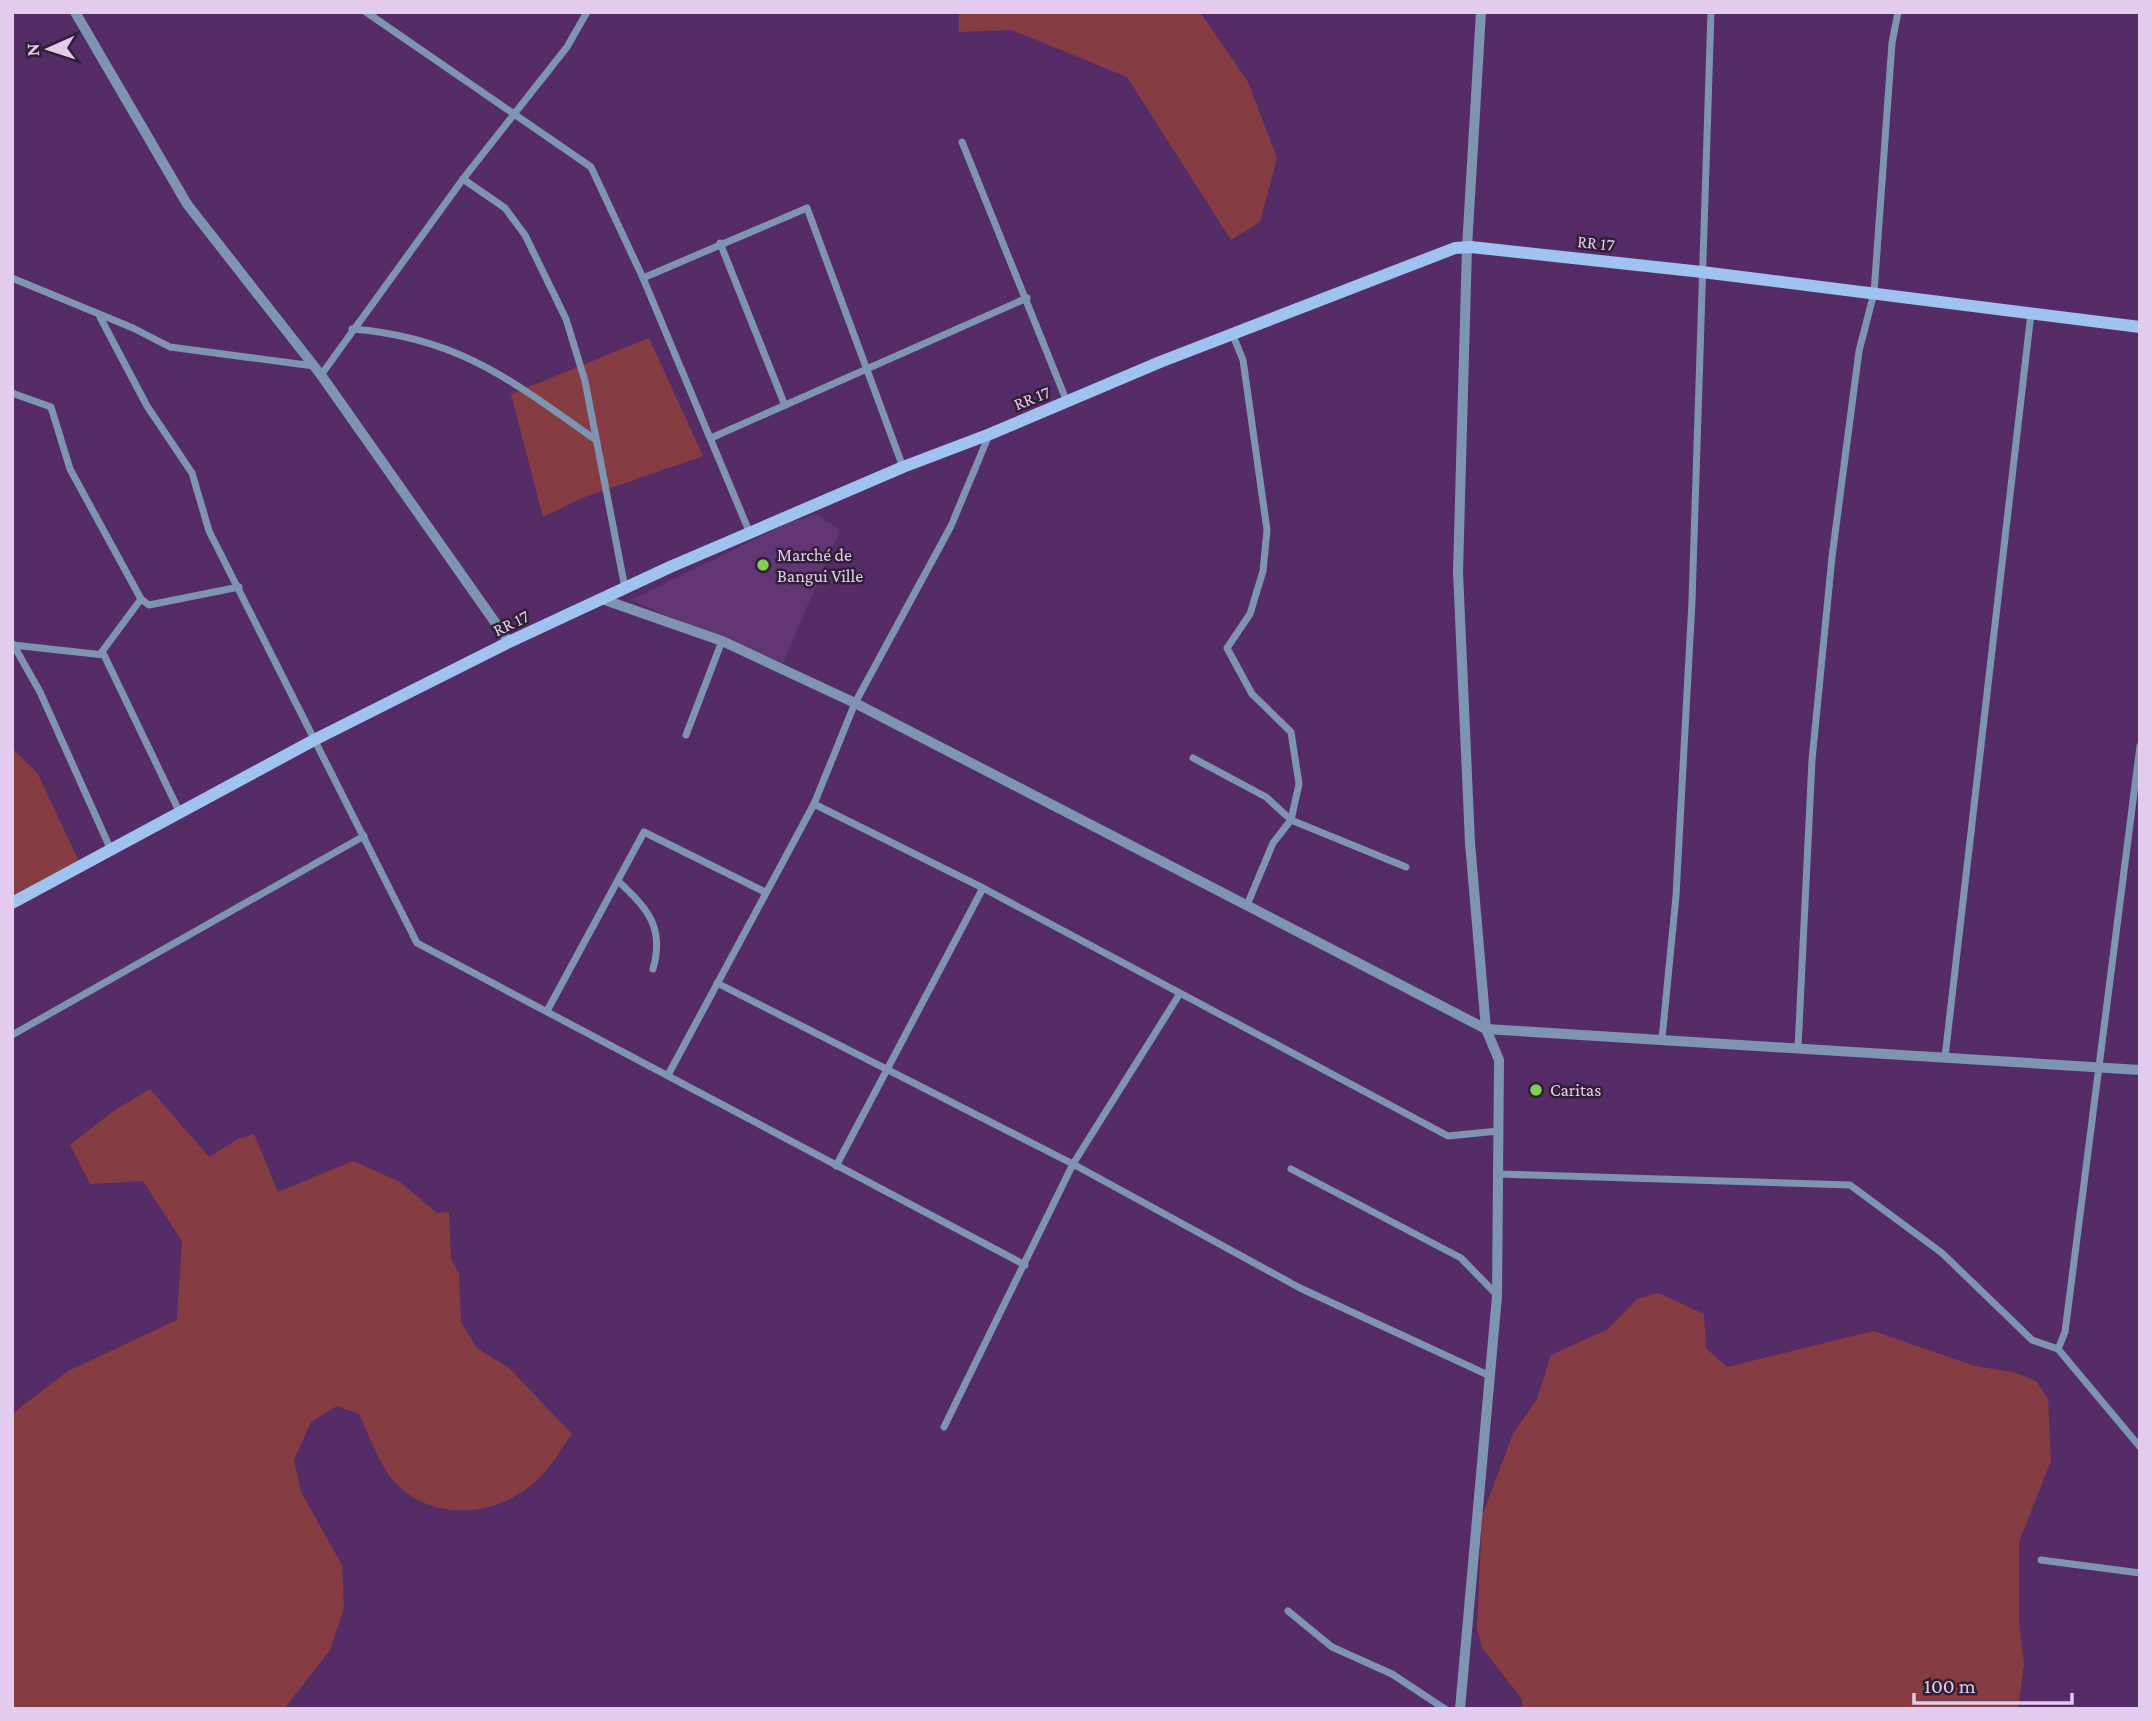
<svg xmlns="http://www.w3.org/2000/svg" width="2152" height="1721" viewBox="0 0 2152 1721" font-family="'Crimson Pro',serif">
	<rect width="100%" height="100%" fill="#552c65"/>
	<polygon fill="#623674" points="816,514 840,530 782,665 631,600 788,523"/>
	<g fill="#863c43">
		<polygon points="959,12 1200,12 1248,82 1277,158 1260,222 1231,240 1127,77 1012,30 959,32"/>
		<polygon points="649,338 703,456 582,498 543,517 511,394"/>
		<polygon points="12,748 38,774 80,864 12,898"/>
		<path d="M 150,1089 L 209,1157 L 238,1139 L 254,1134 L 278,1192 L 353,1161 L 400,1182 L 437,1213 L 449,1212 L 451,1259 L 459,1273 L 461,1322 L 477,1348 L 509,1368 L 572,1434 C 562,1447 554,1462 543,1474 C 506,1516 433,1526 394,1481 C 380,1466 368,1433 359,1414 L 337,1406 L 311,1422 L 294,1460 L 301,1492 L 342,1565 L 344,1608 L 330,1650 L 284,1709 L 12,1709 L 12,1414 L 68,1371 L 177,1320 L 182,1241 L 143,1181 L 90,1184 L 70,1145 L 112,1112 Z"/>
		<polygon points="1658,1293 1704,1314 1706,1348 1727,1367 1873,1331 1975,1366 2017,1373 2036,1381 2048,1399 2051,1461 2019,1542 2019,1622 2024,1664 2018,1709 1522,1709 1522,1699 1482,1648 1477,1628 1482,1516 1513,1434 1537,1399 1551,1355 1608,1329 1637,1299"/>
	</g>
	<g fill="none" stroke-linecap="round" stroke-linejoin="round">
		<g stroke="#7e94b1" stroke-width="7">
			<polyline points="366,12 591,167 643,278 749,531"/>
			<polyline points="962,142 1067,402"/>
			<polyline points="463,179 505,208 525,235 566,319 585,381 625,588"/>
			<polyline points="720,243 784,403"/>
			<polyline points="12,278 133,328 170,347 314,366"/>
			<polyline points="643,278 807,208 903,467"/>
			<polyline points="100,317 147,406 192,473 209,531 417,943 1025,1265"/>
			<path d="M 352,329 C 458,337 512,381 596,440"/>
			<polyline points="1232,333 1243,360 1267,530 1263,571 1250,614 1227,648 1252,694 1291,732 1299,784 1291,820 1273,843 1247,905"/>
			<polyline points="321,375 463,179 567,47 587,12"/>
			<polyline points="12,393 51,407 70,469 141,599 149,605 239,587"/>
			<polyline points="711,438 1027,298"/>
			<polyline points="13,644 40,692 111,850"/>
			<polyline points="13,645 104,655 180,813"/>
			<polyline points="101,653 141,599"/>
			<polyline points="686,735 722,641"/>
			<polyline points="1193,758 1266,797 1291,820 1406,867"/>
			<polyline points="814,804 983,888 1448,1136 1498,1131"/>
			<path d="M 618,881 C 647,908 665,927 653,969"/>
			<polyline points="717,983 1073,1164 1300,1288 1488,1375"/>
			<polyline points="547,1011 644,832 765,892"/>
			<polyline points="12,1035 364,836"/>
			<polyline points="1662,1039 1676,896 1692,601 1711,12"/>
			<polyline points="1798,1048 1812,760 1832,557 1859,351 1874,293 1892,43 1898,12"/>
			<polyline points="1945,1057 2031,313"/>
			<polyline points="668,1075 814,804 855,703 951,526 989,435"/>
			<polyline points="836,1166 983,888"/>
			<polyline points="1291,1169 1461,1258 1497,1295"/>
			<polyline points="1498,1174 1850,1185 1942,1253 2032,1340 2058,1349 2140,1447"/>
			<polyline points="2058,1349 2065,1332 2140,746"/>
			<polyline points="944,1427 1073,1164 1179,995"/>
			<polyline points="2041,1560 2140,1573"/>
			<polyline points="1288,1611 1332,1647 1392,1674 1445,1709"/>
		</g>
		<g stroke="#7e94b1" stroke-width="10">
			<polyline points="75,12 187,204 321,375 509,642"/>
			<polyline points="602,599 722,641 855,703 1486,1029 2140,1070"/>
			<polyline points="1460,1709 1497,1296 1499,1060 1486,1029 1470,843 1458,572 1467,247 1481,12"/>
		</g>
		<polyline stroke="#9fc2f1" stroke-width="12" points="12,903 316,739 509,642 670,567 903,467 990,434 1160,362 1455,248 1471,247 1702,272 2140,327"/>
	</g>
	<g fill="#80d051" stroke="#311f38" stroke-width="2.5">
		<circle cx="763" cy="565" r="7"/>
		<circle cx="1536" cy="1090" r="7"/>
	</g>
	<g text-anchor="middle" stroke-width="5" stroke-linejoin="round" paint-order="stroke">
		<g font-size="18" fill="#e2cbec" stroke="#311f38">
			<text transform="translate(1596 243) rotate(6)" y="6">RR 17</text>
			<text transform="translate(1032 398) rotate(-22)" y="6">RR 17</text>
			<text transform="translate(511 623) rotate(-26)" y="6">RR 17</text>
		</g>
		<g font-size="18" fill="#e2cbec" stroke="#311f38" text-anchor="start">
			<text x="777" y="561">Marché de<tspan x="777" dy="21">Bangui Ville</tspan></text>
			<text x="1550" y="1096">Caritas</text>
		</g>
	</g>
	<rect width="2152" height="1721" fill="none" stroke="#e2cbec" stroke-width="28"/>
	<g transform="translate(49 49) rotate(267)" stroke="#311f38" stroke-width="5" paint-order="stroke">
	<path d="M0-5L12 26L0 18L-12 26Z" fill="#e2cbec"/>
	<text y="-10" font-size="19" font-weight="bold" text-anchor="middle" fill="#e2cbec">N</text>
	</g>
	<path d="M1914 1693v10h158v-10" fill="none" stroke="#e2cbec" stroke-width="3.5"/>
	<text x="1924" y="1693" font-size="21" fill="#e2cbec" stroke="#311f38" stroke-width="5" paint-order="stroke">100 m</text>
</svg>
